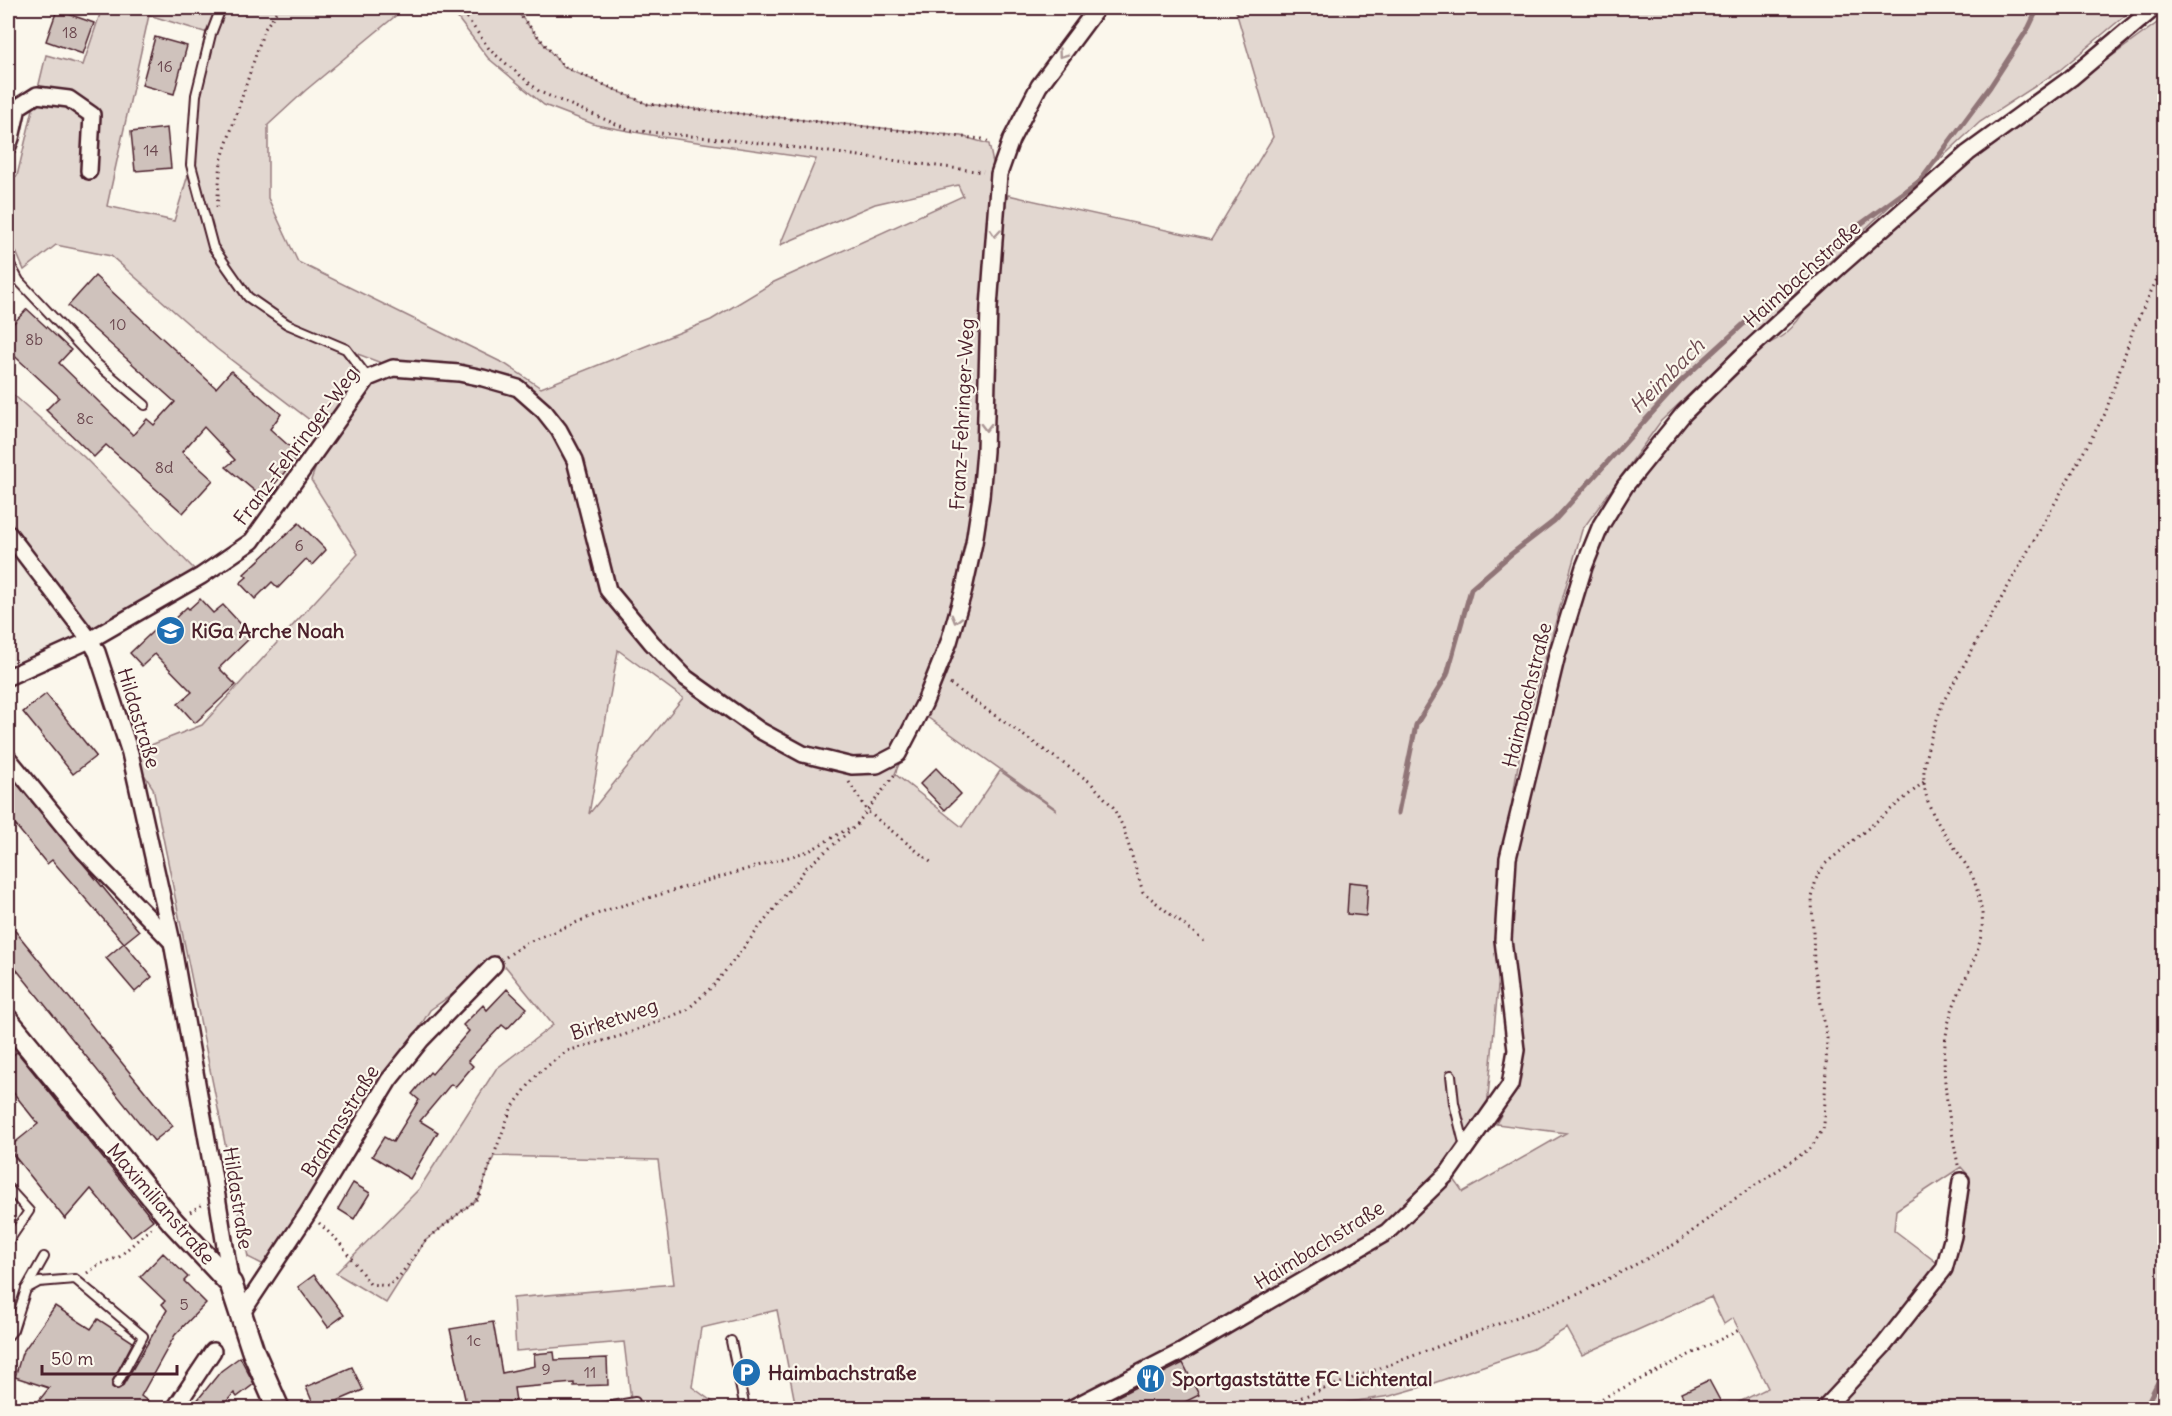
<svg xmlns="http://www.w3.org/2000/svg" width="2172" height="1416" viewBox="0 0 2172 1416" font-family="Delius,sans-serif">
	<rect width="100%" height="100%" fill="#fbf7ec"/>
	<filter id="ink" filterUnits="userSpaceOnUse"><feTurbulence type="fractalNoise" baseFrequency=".0167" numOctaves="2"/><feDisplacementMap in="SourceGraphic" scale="12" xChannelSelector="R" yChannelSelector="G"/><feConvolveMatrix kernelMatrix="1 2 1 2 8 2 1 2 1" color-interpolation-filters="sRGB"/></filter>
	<g filter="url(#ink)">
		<polygon fill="#eee7de" points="8,533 90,640 8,677"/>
		<g fill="#e2d7d0" stroke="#967b7e" stroke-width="1.5" fill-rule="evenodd">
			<path d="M 102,8 L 405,8 L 306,90 L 268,125 L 268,198 L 298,262 L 505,364 L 541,388 L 711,320 L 774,282 L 963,196 L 958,185 L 875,204 L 780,245 L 816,159 L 662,137 L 596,125 L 544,105 L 488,58 L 450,8 L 514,8 L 563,67 L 647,104 L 961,136 L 989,144 L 993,163 L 982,407 L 966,555 L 944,642 L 921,709 L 947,670 L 985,530 L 993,452 L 999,235 L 1008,195 L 1211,240 L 1273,137 L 1235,8 L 2134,8 L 2060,70 L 1980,122 L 1792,297 L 1661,421 L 1582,530 L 1522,740 L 1501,871 L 1499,975 L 1486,1119 L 1449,1172 L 1463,1192 L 1566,1133 L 1496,1124 L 1520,1080 L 1523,1020 L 1506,926 L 1513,852 L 1556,661 L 1600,537 L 1638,471 L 1750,352 C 1780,340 1794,332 1809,302 L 1984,150 L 2164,18 L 2164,1408 L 1732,1408 L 1731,1406 L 1768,1388 L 1733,1318 L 1724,1324 L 1711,1297 L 1582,1355 L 1567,1328 L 1533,1349 L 1425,1386 L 1390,1396 L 1310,1408 L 796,1408 L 777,1310 L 701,1328 L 692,1387 L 721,1408 L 632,1408 L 624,1342 L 516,1351 L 513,1298 L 674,1284 L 658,1160 L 494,1156 L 478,1198 L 425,1241 L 386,1303 L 336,1273 L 419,1189 L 496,1069 L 553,1025 L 506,967 L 494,965 L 430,1010 L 308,1213 L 264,1265 L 248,1257 L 153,788 L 130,753 L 202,725 L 358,554 L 311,480 L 328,434 L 217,349 L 111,256 L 56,245 L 24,270 L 8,233 L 8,177 L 17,176 L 46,55 L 83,65 ZM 149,15 L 211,34 L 196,95 L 191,165 L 174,221 L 107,206 ZM 347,350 L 392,367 L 368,378 ZM 618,650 L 683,698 L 589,814 L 618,651 ZM 920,712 L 1056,809 L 1056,810 L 1000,771 L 962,827 L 895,774 ZM 1961,1167 L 1970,1177 L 1964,1216 L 1944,1268 L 1894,1230 L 1896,1210 Z"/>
			<polygon points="8,390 84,457 201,576 90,640 8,533"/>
		</g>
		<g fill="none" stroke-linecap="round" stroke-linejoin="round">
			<g stroke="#907477" stroke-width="5">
				<polyline points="1398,813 1416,725 1447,675 1471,589 1510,555 1554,521 1680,382 1793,279 1862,223 1921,180 1990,87 2029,27 2038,8"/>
				<polyline points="2145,1408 2164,1370"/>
			</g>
		</g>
		<g fill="#cfc2bc" stroke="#4a1f2b" stroke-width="1.5">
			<polygon points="57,10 94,23 83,54 46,41"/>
			<polygon points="155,37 187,46 174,94 142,85"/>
			<polygon points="167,128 171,168 135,171 131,132"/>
			<polygon points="95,276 216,388 231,371 281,414 270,429 299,455 263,498 226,467 235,460 204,427 182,452 213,480 183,513 106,445 94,457 46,410 59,397 8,350 8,329 27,309 71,350 59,363 133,435 147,419 154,425 175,402 68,306"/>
			<polygon points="299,523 326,550 312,565 306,559 278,588 272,582 255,599 240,583 247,577 244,574"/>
			<polygon points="200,599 213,613 223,605 252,636 219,668 236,685 195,723 178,704 192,692 155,654 142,666 130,653 167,618 171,622 187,607 189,609"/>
			<polygon points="46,694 96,756 73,774 23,712"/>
			<polygon points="936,768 961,794 945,810 920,784"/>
			<polygon points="8,773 139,931 124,943 52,860 47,864 8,816"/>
			<polygon points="1349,882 1368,884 1366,916 1347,914"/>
			<polygon points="8,922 173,1126 154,1141 8,959"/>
			<polygon points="124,943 152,977 135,992 106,958"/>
			<polygon points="507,989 527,1008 507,1029 502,1025 468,1061 473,1066 455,1087 451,1084 420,1121 438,1132 410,1179 372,1156 384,1137 393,1142 419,1100 412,1094 430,1072 432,1074 469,1031 463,1025 483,1005 487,1010"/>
			<polygon points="17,1052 153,1220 131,1237 91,1189 65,1219 8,1148 38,1124 8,1086 8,1059"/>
			<polygon points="353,1183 370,1193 354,1219 338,1209"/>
			<polygon points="163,1253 188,1277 184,1281 206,1303 175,1335 141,1396 157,1408 33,1408 49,1388 15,1377 22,1353 55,1306 91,1329 98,1319 133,1342 112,1382 112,1387 115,1389 122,1387 167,1310 162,1304 165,1301 140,1277"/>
			<polygon points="314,1275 344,1315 328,1327 298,1287"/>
			<polygon points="493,1322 502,1373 535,1366 534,1354 554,1352 555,1360 607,1358 608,1385 574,1386 574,1383 514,1388 516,1401 478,1408 467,1408 450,1329"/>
			<polygon points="240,1357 254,1384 237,1397 234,1393 221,1408 191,1408 221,1371"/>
			<polygon points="1183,1363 1199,1395 1173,1408 1122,1408 1116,1397"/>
			<polygon points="352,1367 363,1390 321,1408 315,1408 306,1387"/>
			<polygon points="1709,1380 1724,1408 1689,1408 1681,1393"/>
		</g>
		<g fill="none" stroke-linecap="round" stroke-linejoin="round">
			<defs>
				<g id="service">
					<polyline points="221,8 211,34 196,95 191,165 213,247 248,297 287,324 346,349 368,378"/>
					<polyline points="8,261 19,281 97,364 145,405"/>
					<polyline points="1451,1075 1454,1103 1465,1147"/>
					<polyline points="8,1188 29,1211 8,1242"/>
					<polyline points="26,1289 39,1282 75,1279 143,1336 117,1384"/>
					<polyline points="8,1336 13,1330 26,1289 44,1257"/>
					<polyline points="731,1341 745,1408"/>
					<polyline points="601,1408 635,1402"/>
				</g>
				<g id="minor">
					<polyline points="8,146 11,138 18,107 37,95 69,99 92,115 89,171"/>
					<polyline points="8,533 90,640 97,652 130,753 172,942 217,1196 231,1284"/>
					<polyline points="8,677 90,640 201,576 252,541 368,378 393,368 459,373 483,378 518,388 544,411 559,430 575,460 608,590 652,643 686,678 759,730 803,754 852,766 877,765 898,754 924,704 949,642 963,593 974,543 981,497 985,451 989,307 999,174 1011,140 1039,86 1097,8"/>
					<polyline points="8,758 83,850 171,941"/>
					<polyline points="241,1314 308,1213 389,1080 421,1040 494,965"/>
					<polyline points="175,1408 213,1351"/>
					<polyline points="1072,1408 1181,1352 1387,1232 1448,1173 1510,1085 1516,1050 1503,940 1508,858 1557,655 1584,567 1601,525 1625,486 1684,413 1742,356 1841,265 1968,153 2071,78 2154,8"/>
					<polyline points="1825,1408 1884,1345 1944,1269 1953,1236 1961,1181"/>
				</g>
				<polyline id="secondary" points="8,1021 173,1222 231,1284 253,1351 278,1408"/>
			</defs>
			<use href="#service" stroke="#4a1f2b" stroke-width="12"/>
			<use href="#minor" stroke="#4a1f2b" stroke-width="20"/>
			<use href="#secondary" stroke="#4a1f2b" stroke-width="26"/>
			<g stroke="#4a1f2b" stroke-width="3" stroke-dasharray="1.5 4.5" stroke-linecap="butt">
				<polyline points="460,8 490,50 540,92 630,130 760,143 983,172"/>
				<polyline points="514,8 563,66 647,104 982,139 992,143"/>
				<polyline points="217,207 221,161 264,30 279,8"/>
				<polyline points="950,684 1090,782 1113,807 1123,827 1143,892 1205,942"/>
				<polyline points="849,782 867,811 933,864"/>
				<polyline points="857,824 895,774"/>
				<polyline points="506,957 526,943 607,910 809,851 851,827"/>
				<path d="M 1958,1165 C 1950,1120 1938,1070 1948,1025 C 1956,986 1986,955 1982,913 C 1980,903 1977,887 1973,878 C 1957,844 1927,821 1924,782 C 1922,755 1935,727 1943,702 L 2105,414 L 2133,330 L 2164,264"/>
				<polyline points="190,1212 203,1204"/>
				<polyline points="319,1223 339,1242 370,1284 388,1286 399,1277 425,1241 478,1198 511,1109 537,1074 567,1051 624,1035 687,1010 715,984 807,867 858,824"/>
				<polyline points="87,1273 100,1264 119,1257 152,1227"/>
				<polyline points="8,1371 11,1364"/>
				<polyline points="1273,1408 1579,1294 1677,1243 1727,1204 1811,1148 1824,1127 1827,1038 1814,964 1812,898 1816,879 1825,864 1924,782"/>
				<polyline points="1587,1408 1593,1403 1739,1330"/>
			</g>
			<use href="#service" stroke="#fbf7ec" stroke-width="8"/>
			<use href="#minor" stroke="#fbf7ec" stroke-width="15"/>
			<use href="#secondary" stroke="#fbf7ec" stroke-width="21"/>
		</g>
		<defs><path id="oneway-chevron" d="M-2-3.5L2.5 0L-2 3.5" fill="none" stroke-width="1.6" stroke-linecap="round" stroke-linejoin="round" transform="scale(1.5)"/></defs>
		<g stroke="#ab9695">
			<use href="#oneway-chevron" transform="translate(1062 54) rotate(126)"/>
			<use href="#oneway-chevron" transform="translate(995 233) rotate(95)"/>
			<use href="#oneway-chevron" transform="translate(986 427) rotate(91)"/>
			<use href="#oneway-chevron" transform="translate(956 619) rotate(106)"/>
		</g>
	</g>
	<defs>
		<symbol id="school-disc" viewBox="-11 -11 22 22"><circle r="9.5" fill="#1f6fb2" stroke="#fbf7ec"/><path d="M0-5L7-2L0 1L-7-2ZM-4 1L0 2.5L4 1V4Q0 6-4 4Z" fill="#fff"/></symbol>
		<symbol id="parking-disc" viewBox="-11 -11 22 22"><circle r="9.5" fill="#1f6fb2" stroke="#fbf7ec"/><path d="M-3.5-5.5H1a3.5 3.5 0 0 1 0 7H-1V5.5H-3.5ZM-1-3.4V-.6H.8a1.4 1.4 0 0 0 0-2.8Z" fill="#fff"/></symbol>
		<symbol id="restaurant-disc" viewBox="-11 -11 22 22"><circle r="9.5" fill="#1f6fb2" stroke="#fbf7ec"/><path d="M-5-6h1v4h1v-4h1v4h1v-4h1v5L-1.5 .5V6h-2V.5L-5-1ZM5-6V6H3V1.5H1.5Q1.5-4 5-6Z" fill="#fff"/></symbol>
	</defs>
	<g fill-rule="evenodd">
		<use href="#school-disc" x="154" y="614" width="33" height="33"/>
		<use href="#parking-disc" x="730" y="1356" width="33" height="33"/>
		<use href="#restaurant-disc" x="1134" y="1362" width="33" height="33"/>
	</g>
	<g text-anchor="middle" stroke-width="4.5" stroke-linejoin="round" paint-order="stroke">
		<g font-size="16" fill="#6b484f">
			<text x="70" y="38">18</text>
			<text x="165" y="72">16</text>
			<text x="151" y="156">14</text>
			<text x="118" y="330">10</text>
			<text x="34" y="345">8b</text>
			<text x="85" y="424">8c</text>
			<text x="164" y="473">8d</text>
			<text x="299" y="551">6</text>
			<text x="184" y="1310">5</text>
			<text x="474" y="1346">1c</text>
			<text x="546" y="1375">9</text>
			<text x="590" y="1378">11</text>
		</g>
		<g font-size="20" fill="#4a1f2b" stroke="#fbf7ec">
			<text transform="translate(1802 274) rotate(-42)" y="7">Haimbachstraße</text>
			<text transform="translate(962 414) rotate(-87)" y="7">Franz-Fehringer-Weg</text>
			<text transform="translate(296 446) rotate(-53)" y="7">Franz-Fehringer-Weg</text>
			<text transform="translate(1527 695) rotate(-76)" y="7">Haimbachstraße</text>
			<text transform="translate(139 718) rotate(73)" y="7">Hildastraße</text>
			<text transform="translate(614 1019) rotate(-19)" y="7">Birketweg</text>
			<text transform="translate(340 1121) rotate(-58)" y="7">Brahmsstraße</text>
			<text transform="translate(238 1198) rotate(81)" y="7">Hildastraße</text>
			<text transform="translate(161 1204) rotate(49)" y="7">Maximilianstraße</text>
			<text transform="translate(1319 1245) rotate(-32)" y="7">Haimbachstraße</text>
		</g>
		<g font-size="20" font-weight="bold" fill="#4a1f2b" stroke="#fbf7ec" text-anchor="start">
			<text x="191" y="638">KiGa Arche Noah</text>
			<text x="768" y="1380">Haimbachstraße</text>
			<text x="1172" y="1386">Sportgaststätte FC Lichtental</text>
		</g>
		<g font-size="21" font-style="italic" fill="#6d4a51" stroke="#fbf7ec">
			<text transform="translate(1667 376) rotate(-45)" y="7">Heimbach</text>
		</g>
	</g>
	<rect width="2172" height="1416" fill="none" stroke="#fbf7ec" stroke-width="30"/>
	<rect x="15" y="15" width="2142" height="1386" fill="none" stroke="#4a1f2b" stroke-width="2" filter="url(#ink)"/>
	<path d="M42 1365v9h135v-9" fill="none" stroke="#4a1f2b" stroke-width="3"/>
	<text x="51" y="1365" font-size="18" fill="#4a1f2b" stroke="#fbf7ec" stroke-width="4.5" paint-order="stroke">50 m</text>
</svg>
